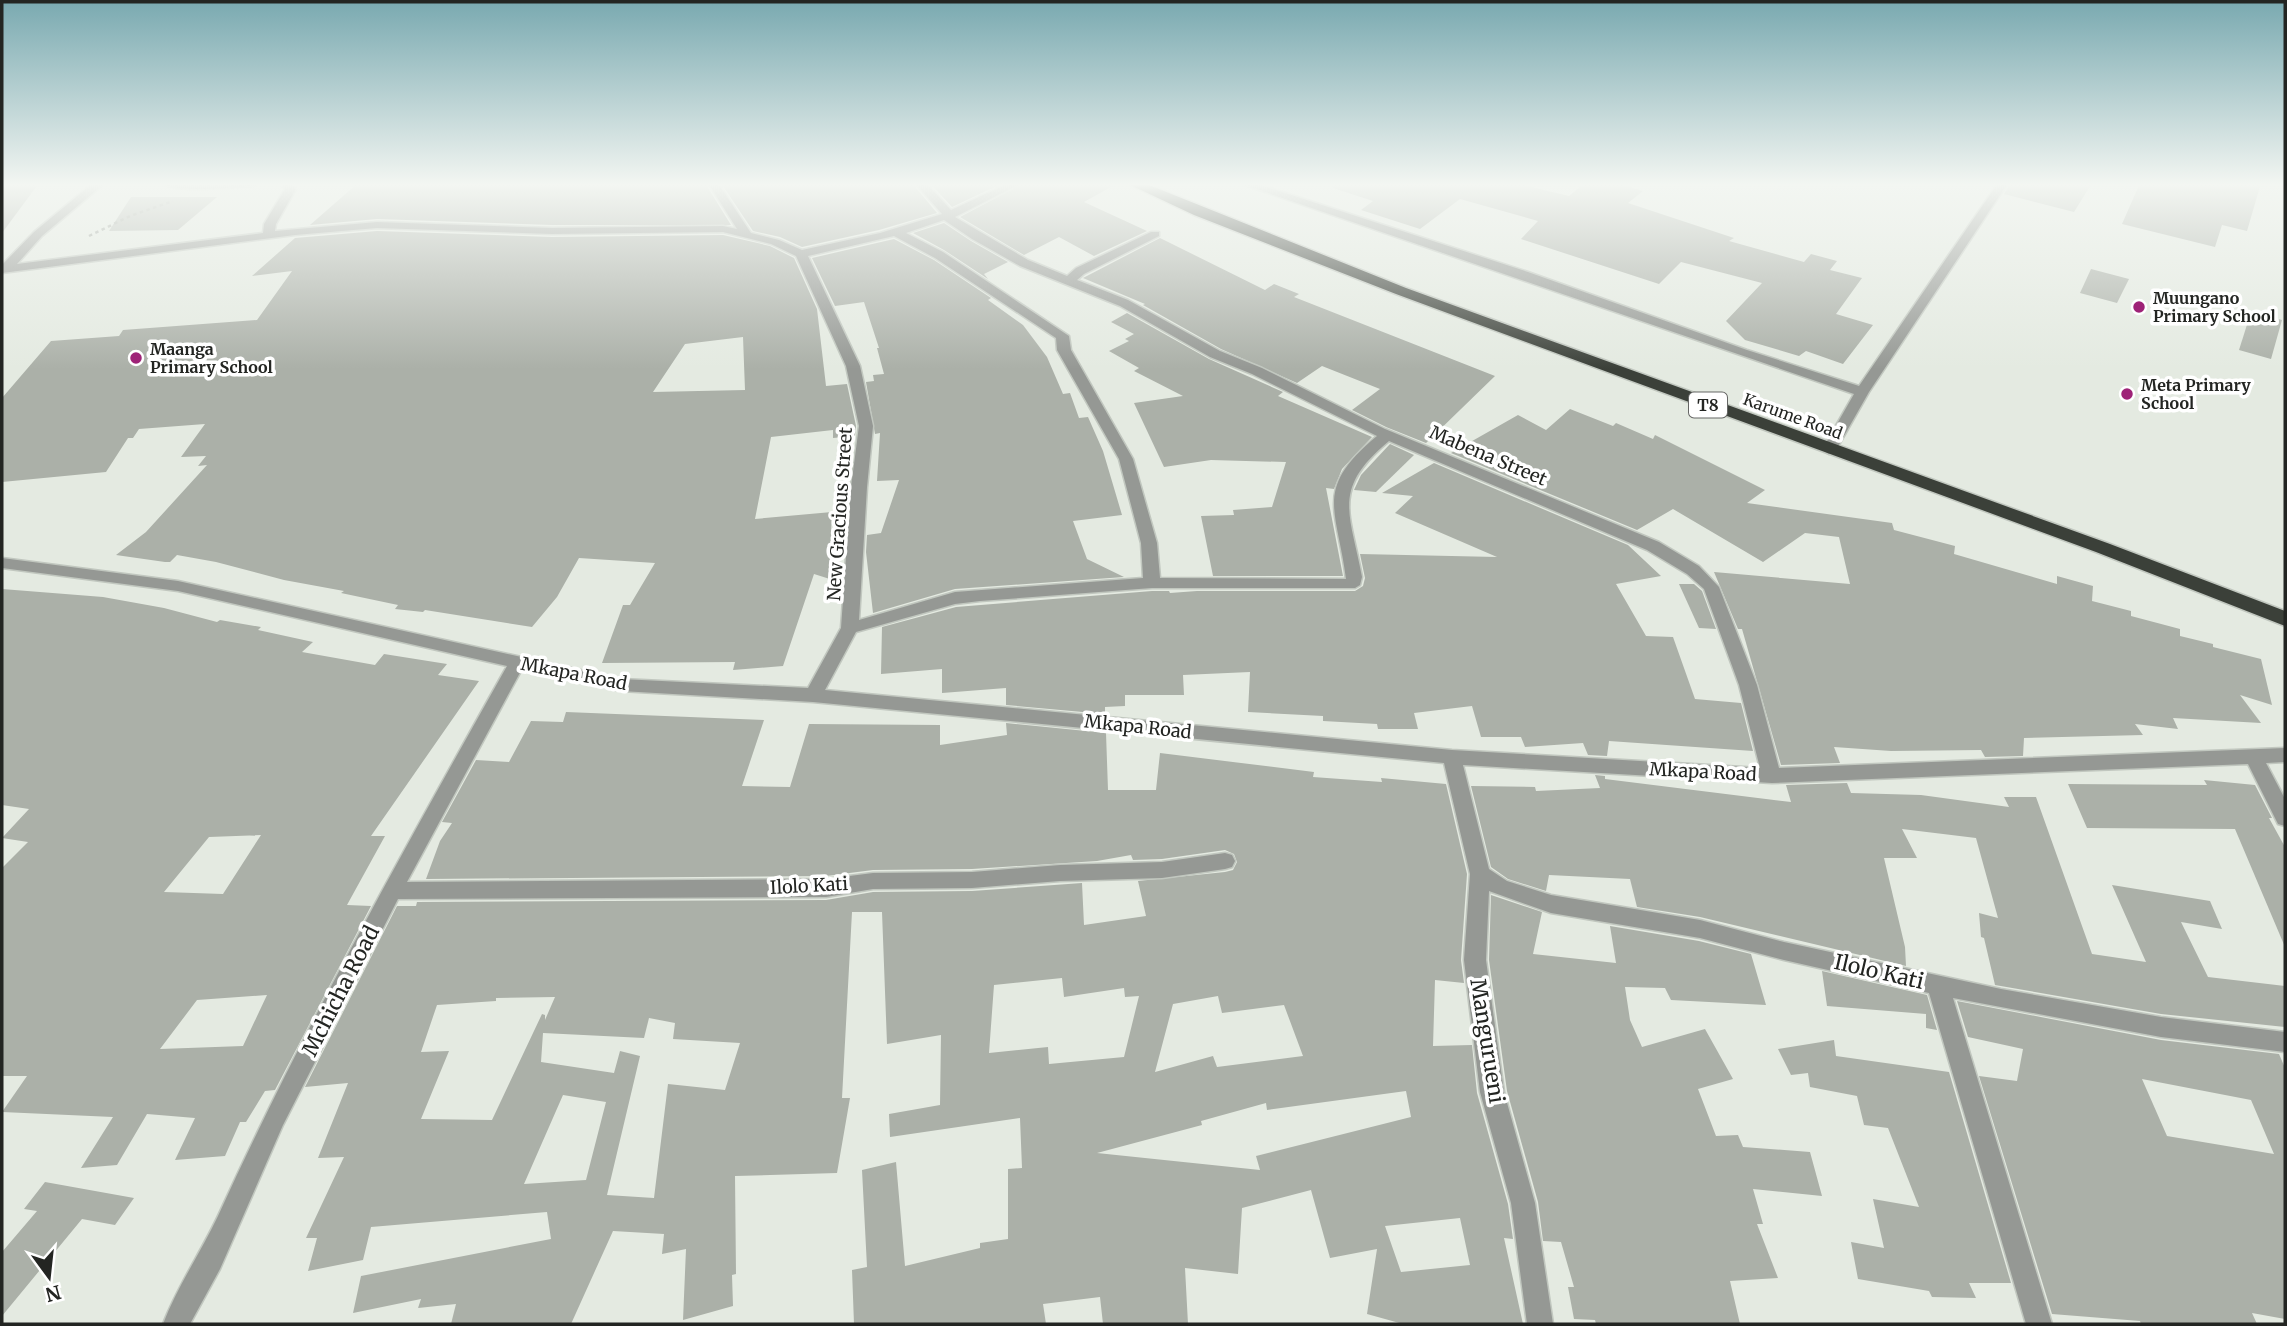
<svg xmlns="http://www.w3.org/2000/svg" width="2287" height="1326" viewBox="0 0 2287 1326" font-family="Merriweather,serif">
	<rect width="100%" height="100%" fill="#e4eae1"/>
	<g fill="#abb0a8" fill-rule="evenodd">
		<polygon points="2,183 39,183 2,233"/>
		<polygon points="358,183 705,183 731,225 552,225 377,219 310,225"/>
		<polygon points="721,183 912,183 937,213 879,230 802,247 780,237 753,231"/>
		<polygon points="930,183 1003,183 952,207"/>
		<polygon points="1024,183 1118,183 1084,202 1147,231 1094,256 1059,237 1024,255 960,217"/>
		<polygon points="1334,183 1514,183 1569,196 1585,183 1616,183 1643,191 1628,203 1734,238 1729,241 1804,262 1811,254 1837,261 1830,270 1862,278 1836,314 1873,325 1843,364 1806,351 1799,356 1745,340 1726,321 1762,283 1681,262 1659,284 1521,239 1538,221 1460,199 1420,229 1361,210 1373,201 1333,188"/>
		<polygon points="2011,183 2092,183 2074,212 2004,194"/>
		<polygon points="2140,183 2261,183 2247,231 2222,225 2215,247 2122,224"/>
		<polygon points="131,197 217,197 178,230 109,231"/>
		<polygon points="944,223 971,241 1008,262 984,274 988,279 944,250 913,233"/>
		<path d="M 377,231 L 552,237 L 723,235 L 770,246 L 794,258 L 817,309 L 826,386 L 847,384 L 856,426 L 855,436 L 833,438 L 833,430 L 771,437 L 755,519 L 832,512 L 831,532 L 837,531 L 833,580 L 814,574 L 783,666 L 733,670 L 735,662 L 602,663 L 623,605 L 630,605 L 655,563 L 579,558 L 557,597 L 532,627 L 425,610 L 423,612 L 395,609 L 398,605 L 341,593 L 344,591 L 284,580 L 216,562 L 177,555 L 170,562 L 165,562 L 116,555 L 146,532 L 207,465 L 198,466 L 206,456 L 181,457 L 205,424 L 139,429 L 133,438 L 128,438 L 106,472 L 2,482 L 2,398 L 51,341 L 119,336 L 123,330 L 257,320 L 292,271 L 252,276 L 295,238 ZM 743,337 L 745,390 L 653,392 L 685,344 Z"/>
		<polygon points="1160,238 1265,290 1274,284 1299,294 1294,297 1495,376 1426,443 1386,427 1352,410 1380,389 1322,366 1297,383 1221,349 1143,305 1145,304 1083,278"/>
		<polygon points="894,239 934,260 991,298 988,300 1023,325 1047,357 1063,394 1070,393 1079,418 1088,417 1103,451 1122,515 1073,521 1087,559 1124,577 955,589 873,613 866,552 867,535 881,533 899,480 877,481 880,433 875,434 866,382 874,381 873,375 884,374 877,348 879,348 864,302 835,306 812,258"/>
		<polygon points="2091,269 2129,279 2117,303 2080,293"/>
		<polygon points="2251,312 2282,320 2271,359 2239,350"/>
		<polygon points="1127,313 1209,359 1283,392 1278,396 1372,437 1342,469 1334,489 1326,488 1343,576 1213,576 1201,516 1234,515 1233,510 1272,507 1286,462 1211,460 1164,467 1134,403 1183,396 1134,371 1139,368 1109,351 1129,341 1125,339 1134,334 1111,322"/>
		<polygon points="1570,409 1613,426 1616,423 1653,439 1655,435 1765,490 1747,503 1892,523 1894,530 1955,546 1954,554 2057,584 2057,576 2093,586 2092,601 2131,611 2131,616 2180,629 2180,636 2213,644 2213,647 2261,659 2272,705 2240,695 2261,723 2173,718 2178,729 2135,724 2143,735 2024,738 2023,756 1985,757 1981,750 1891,751 1834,747 1840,763 1781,765 1742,629 1738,629 1714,572 1850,584 1839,537 1805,533 1763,562 1673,509 1637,530 1451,453 1518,415 1546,430"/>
		<polygon points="1390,444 1414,455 1376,492 1354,490 1361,475"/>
		<polygon points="1434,463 1628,545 1661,576 1616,584 1646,636 1673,637 1695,699 1741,703 1753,751 1609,741 1607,756 1588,755 1583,743 1525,747 1521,737 1481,737 1472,706 1414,713 1418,729 1378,729 1377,724 1323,721 1323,716 1248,712 1250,672 1183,675 1184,695 1125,695 1125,706 1105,707 1105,714 1006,705 1006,688 942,693 942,669 881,674 882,627 956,607 1152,591 1169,591 1170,593 1197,591 1355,591 1363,586 1365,578 1360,554 1497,557 1395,513 1413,496 1382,493"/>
		<polygon points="1679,584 1694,584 1702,591 1716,629 1699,628"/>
		<path d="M 2,589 L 103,597 L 164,608 L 217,622 L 220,620 L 261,627 L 258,630 L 313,642 L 302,652 L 375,665 L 384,654 L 447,664 L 438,675 L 479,681 L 371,836 L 385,836 L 347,905 L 371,906 L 275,1090 L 265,1091 L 246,1122 L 240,1122 L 225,1156 L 175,1160 L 195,1118 L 147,1114 L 117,1165 L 81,1168 L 113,1117 L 2,1112 L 27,1076 L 2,1076 L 2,868 L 28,842 L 2,838 L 29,809 L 2,805 ZM 261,835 L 223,894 L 164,892 L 209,837 ZM 267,995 L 243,1046 L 160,1049 L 197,1000 Z"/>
		<path d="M 566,712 L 764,720 L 742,786 L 790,787 L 809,724 L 940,725 L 940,745 L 1007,735 L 1006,723 L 1106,733 L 1108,790 L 1156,790 L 1160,753 L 1314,772 L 1313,777 L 1382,782 L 1381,778 L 1446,784 L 1467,874 L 1461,960 L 1464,983 L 1435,980 L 1433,1046 L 1472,1045 L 1477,1093 L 1508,1204 L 1513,1239 L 1504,1238 L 1523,1324 L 1403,1324 L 1367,1314 L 1377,1249 L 1330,1258 L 1311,1190 L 1242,1208 L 1238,1274 L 1185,1268 L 1188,1324 L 1103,1324 L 1100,1297 L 1043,1304 L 1046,1324 L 854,1324 L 852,1270 L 867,1267 L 862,1170 L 896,1162 L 905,1266 L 980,1248 L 980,1243 L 1008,1239 L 1008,1169 L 1022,1168 L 1020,1118 L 890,1137 L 889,1114 L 940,1105 L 941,1035 L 887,1044 L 882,912 L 852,912 L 842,1098 L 850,1098 L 837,1173 L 735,1176 L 736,1274 L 732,1275 L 733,1306 L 683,1320 L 686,1249 L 662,1254 L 664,1234 L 613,1231 L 571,1324 L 451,1324 L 456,1304 L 418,1308 L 421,1299 L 353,1313 L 361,1276 L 551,1239 L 547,1212 L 371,1227 L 363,1260 L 308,1271 L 317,1238 L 306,1238 L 344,1157 L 318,1158 L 348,1083 L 305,1087 L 397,906 L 416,906 L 417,902 L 826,900 L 873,892 L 972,891 L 1082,883 L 1084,925 L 1146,916 L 1138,881 L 1225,872 L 1233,870 L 1237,862 L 1234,854 L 1225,850 L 1162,859 L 1133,860 L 1131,855 L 1097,861 L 972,869 L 873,870 L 826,876 L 426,879 L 440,841 L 452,823 L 442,822 L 476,760 L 509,762 L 531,721 L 563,722 ZM 1062,978 L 1064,997 L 1124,988 L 1125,997 L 1139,996 L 1124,1057 L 1049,1064 L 1048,1047 L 989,1053 L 994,985 ZM 1218,996 L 1222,1013 L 1284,1005 L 1303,1056 L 1217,1067 L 1213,1056 L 1155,1072 L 1173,1004 ZM 555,997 L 545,1020 L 545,1015 L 542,1014 L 492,1120 L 421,1119 L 449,1051 L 421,1052 L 437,1005 L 496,1001 L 496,998 ZM 649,1018 L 675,1023 L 673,1039 L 740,1043 L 725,1090 L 668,1084 L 654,1198 L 607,1195 L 640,1056 L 620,1051 L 614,1073 L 541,1062 L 543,1033 L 644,1038 ZM 1406,1091 L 1411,1117 L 1256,1156 L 1260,1170 L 1097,1153 L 1202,1125 L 1201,1121 L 1266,1103 L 1267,1110 ZM 563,1095 L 606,1102 L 586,1180 L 524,1184 ZM 1460,1218 L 1470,1265 L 1401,1272 L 1385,1226 Z"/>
		<polygon points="1595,775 1605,776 1605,779 1791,802 1786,785 1847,783 1851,793 1921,795 2009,807 2004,797 2036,797 2092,954 2146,962 2112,885 2210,901 2222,929 2181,922 2208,977 2285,986 2285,1027 2161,1014 1995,985 1984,938 1981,937 1979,913 1998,918 1976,838 1902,829 1917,858 1884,858 1905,947 1906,966 1700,917 1637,907 1630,879 1549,875 1546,891 1508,879 1491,867 1471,786 1535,787 1536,791 1600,788"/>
		<polygon points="2204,780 2255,785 2272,818 2269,818 2285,847 2285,947 2235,829 2087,828 2068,784 2207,785"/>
		<polygon points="1491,895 1542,912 1533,954 1616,963 1610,926 1699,941 1751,954 1766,1005 1671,1000 1665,988 1625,987 1630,1020 1642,1047 1705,1029 1733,1079 1698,1089 1716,1136 1738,1135 1743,1147 1810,1152 1822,1196 1753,1189 1763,1224 1757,1224 1778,1278 1730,1281 1740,1324 1596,1324 1595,1320 1574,1319 1568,1287 1574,1287 1561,1242 1543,1241 1538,1202 1507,1091 1489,960"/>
		<polygon points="1822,971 1927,995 1937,1030 1926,1028 1926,1014 1827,1006"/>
		<path d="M 1957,1001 L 2161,1040 L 2279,1054 L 2285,1068 L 2285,1319 L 2252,1313 L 2257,1324 L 2141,1324 L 2140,1321 L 2052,1314 L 1979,1076 L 2017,1081 L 2023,1049 L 1968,1037 ZM 2142,1079 L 2251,1100 L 2274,1154 L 2167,1136 Z"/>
		<polygon points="1834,1040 1836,1056 1949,1072 2011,1283 1969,1283 1976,1298 1932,1297 1929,1291 1858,1279 1851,1242 1884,1248 1873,1199 1919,1207 1888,1128 1864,1125 1857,1096 1810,1087 1808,1073 1791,1075 1778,1049"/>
		<polygon points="45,1182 134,1198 115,1225 82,1219 2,1316 2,1252 37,1211 24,1209"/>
	</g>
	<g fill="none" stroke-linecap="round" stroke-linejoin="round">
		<defs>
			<g id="minor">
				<path d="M 93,183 L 105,183 L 42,236 L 17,264 L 263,233 L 264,224 L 285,189 L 280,183 L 291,183 L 296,189 L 276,224 L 275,231 L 377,222 L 552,228 L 723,226 L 737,229 L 708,183 L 718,183 L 751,233 L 779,240 L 802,250 L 880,233 L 942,214 L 915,183 L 926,183 L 951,210 L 1009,183 L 1022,183 L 955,217 L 1028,260 L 1067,276 L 1076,268 L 1151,232 L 1159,232 L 1159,236 L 1084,274 L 1077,280 L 1128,300 L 1220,351 L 1262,368 L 1385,429 L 1659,542 L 1699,566 L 1719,587 L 1757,685 L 1779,768 L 2285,748 L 2285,762 L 2266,763 L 2285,799 L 2285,826 L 2278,824 L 2248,764 L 1772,783 L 1463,765 L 1489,869 L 1507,881 L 1551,895 L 1700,920 L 1784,942 L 2001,989 L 2161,1017 L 2285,1032 L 2285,1052 L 2161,1037 L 1953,998 L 2052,1324 L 2026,1324 L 1929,993 L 1784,960 L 1700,938 L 1551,913 L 1489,891 L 1486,960 L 1504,1092 L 1535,1203 L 1553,1324 L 1527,1324 L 1511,1203 L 1480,1092 L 1464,960 L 1470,874 L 1444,763 L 813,702 L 621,691 L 522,669 L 407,882 L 826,879 L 873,873 L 972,872 L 1060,865 L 1162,862 L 1225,853 L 1232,855 L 1235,861 L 1232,867 L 1225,869 L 1162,878 L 1060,881 L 972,888 L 873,889 L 826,897 L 398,899 L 283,1125 L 220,1269 L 190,1324 L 163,1324 C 177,1287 201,1252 218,1216 C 304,1027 406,846 507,666 L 178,591 L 2,568 L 2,558 L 178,581 L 621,679 L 808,688 L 841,628 L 851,487 L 859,426 L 846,366 L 796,256 L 771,244 L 723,232 L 552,234 L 377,228 L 295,235 L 2,273 L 2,265 L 34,232 ZM 944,220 L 972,239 L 1020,266 L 1120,306 L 1210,357 L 1252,374 L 1377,436 C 1313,489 1337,508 1346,579 L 1160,578 L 1157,543 L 1133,459 L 1071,350 L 1069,336 L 943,252 L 906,233 ZM 894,236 L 935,258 L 1056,338 L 1057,350 L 1119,459 L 1141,543 L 1143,578 L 955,592 L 859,620 L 867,487 L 873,426 L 860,366 L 808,256 ZM 1389,441 L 1647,550 L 1687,574 L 1704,589 L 1739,685 L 1760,768 L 1452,750 L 825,690 L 856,632 L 955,604 L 980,601 L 1152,588 L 1355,588 L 1360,585 L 1362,577 C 1350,512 1331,489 1389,441 Z"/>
				<path d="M 161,183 L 259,183 L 254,186 C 233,187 177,194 161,183 Z"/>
				<polygon points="1239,183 1255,183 1528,272 1747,350 1859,386 1998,183 2008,183 1869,392 1836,450 1829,454 1822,450 1854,394"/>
			</g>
			<polygon id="highway" points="1126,183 1144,183 1406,288 2110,544 2285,611 2285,626 2096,552 1396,294 1194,215"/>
		</defs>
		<use href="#minor" stroke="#c1c7bf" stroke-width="3"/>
		<use href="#highway" stroke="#c1c7bf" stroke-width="3"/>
		<polyline stroke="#92968f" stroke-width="2.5" stroke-dasharray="3.5 3.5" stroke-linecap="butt" points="89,236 130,216 173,201"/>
		<use href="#minor" fill="#959894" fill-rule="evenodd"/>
		<use href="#highway" fill="#3b4039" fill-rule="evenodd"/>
	</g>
	<linearGradient id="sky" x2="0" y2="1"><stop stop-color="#79a9b0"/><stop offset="0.5" stop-color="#f3f6f2"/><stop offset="1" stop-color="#f3f6f2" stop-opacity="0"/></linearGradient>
	<rect width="2287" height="369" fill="url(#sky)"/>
	<g fill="#9e2277" stroke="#fff" stroke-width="2.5">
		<circle cx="2139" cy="307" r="7"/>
		<circle cx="136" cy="358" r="7"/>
		<circle cx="2127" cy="394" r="7"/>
	</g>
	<g text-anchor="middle" stroke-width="7" stroke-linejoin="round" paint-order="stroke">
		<g font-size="16" font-weight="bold" fill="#232522" stroke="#fff" text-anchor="start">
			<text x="2153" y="304">Muungano<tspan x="2153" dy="18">Primary School</tspan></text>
			<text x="150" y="355">Maanga<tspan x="150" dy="18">Primary School</tspan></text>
			<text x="2141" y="391">Meta Primary<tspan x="2141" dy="18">School</tspan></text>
		</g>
		<rect fill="#fff" stroke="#656664" stroke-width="2" x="1689" y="392.5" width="38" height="25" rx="5"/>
		<g font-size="16" font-weight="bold" fill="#232522">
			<text x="1708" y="411">T8</text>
		</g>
		<g font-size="16" fill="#232522" stroke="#fff">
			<text transform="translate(1793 416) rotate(20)" y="6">Karume Road</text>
		</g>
		<g font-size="18" fill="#232522" stroke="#fff">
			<text transform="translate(1488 456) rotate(23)" y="6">Mabena Street</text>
			<text transform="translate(840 514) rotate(-86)" y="6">New Gracious Street</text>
			<text transform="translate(574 674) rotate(11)" y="6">Mkapa Road</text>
			<text transform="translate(1138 727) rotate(6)" y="6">Mkapa Road</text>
			<text transform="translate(1703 772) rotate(3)" y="6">Mkapa Road</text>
			<text transform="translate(809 886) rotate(-3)" y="6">Ilolo Kati</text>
		</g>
		<g font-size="21" fill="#232522" stroke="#fff">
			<text transform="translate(1879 972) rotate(13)" y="7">Ilolo Kati</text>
			<text transform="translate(341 991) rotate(-63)" y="7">Mchicha Road</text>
			<text transform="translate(1487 1041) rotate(81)" y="7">Mangurueni</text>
		</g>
	</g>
	<rect width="2287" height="1326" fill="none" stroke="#232522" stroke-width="7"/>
	<g transform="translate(49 1277) rotate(165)" stroke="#ffffff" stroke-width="5" paint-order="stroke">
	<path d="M0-5L12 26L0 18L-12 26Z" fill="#232522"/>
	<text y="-10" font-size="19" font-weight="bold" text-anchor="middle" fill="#232522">N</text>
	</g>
</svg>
